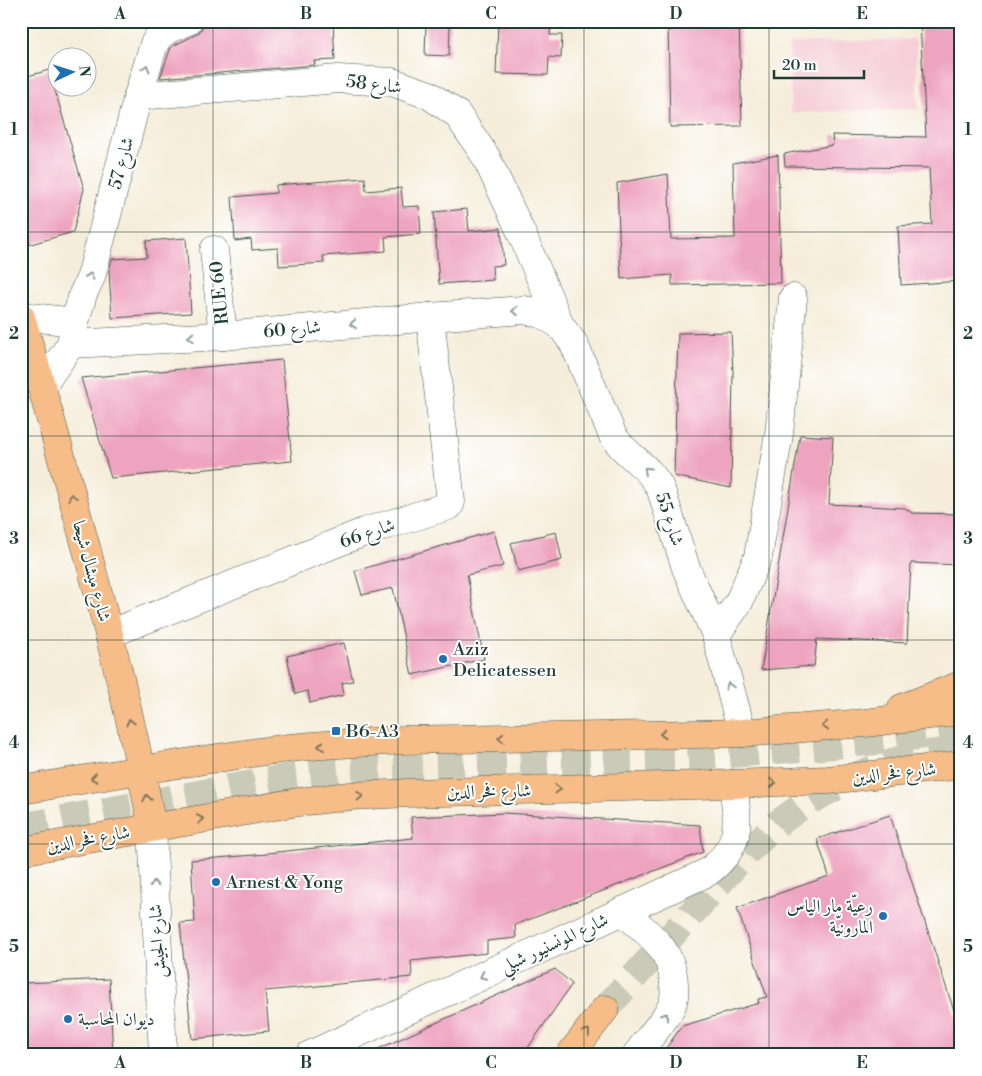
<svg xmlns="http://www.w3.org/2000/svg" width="982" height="1076" viewBox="0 0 982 1076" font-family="'Libre Bodoni',Amiri,serif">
	<rect width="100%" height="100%" fill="#fff"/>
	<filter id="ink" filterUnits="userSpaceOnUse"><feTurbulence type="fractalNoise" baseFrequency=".02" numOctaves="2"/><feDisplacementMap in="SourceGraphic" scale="10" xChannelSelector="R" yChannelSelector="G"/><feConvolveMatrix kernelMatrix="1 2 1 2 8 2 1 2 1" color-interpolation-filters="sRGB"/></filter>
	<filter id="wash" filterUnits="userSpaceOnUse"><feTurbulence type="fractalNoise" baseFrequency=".0096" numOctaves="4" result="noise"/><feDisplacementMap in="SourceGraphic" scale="20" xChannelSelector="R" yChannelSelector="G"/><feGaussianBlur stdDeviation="1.12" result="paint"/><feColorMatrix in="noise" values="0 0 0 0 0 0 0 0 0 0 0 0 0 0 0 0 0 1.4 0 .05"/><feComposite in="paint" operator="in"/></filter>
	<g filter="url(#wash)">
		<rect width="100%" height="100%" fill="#f5edd9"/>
		<polygon fill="#f6cfd8" points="916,39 918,109 791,113 789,43"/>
		<g id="blocks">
			<g fill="#eea3be">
				<polygon points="225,21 333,21 335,60 314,61 315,65 160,78 171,47 195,35 200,31 205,22"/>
				<polygon points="498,21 551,21 550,35 562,35 561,58 549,57 548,75 496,74"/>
				<polygon points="697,21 739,21 742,126 670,127 668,23"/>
				<polygon points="920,21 961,21 961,281 901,285 898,226 932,224 929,168 785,166 784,154 833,145 832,135 926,137"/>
				<polygon points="426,24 450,25 449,56 425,55"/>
				<polygon points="49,70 84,189 73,232 21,247 21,78"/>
				<polygon points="778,155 781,283 672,285 672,275 621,279 617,183 668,174 671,239 735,238 733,163"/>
				<polygon points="365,178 366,191 401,188 403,207 419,206 421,234 385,237 386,251 323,256 324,263 279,266 278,248 252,250 251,239 235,241 232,197 276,193 276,185"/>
				<polygon points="467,209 469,231 501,228 504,265 492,266 493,280 439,284 434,212"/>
				<polygon points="186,238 191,313 112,318 109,271 112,259 147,257 146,241"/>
				<polygon points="731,332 733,372 731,488 674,476 678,333"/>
				<polygon points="282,360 292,461 111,478 81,378"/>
				<polygon points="800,435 833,437 829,504 905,508 912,513 961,514 961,565 911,563 907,643 817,639 814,666 761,670"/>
				<polygon points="494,531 503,566 467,575 484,659 412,675 393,588 362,595 355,571"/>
				<polygon points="556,532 562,560 518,571 511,543"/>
				<polygon points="344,643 353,681 342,683 344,695 310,703 308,691 295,694 287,656"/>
				<polygon points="504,813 700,825 703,852 515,925 516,938 487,941 487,953 411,961 412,977 265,991 269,1031 192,1039 180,923 195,922 191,860 267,854 267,853 413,838 411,817"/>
				<polygon points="890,815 956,1017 961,1015 961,1055 661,1055 682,1026 759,1003 758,999 767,997 737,908 829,876 817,839"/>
				<polygon points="555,969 572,984 523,1055 365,1055"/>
				<polygon points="109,979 113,1055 26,1055 23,983"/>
			</g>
		</g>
	</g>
	<g filter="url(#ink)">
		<use href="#blocks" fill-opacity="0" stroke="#3f574d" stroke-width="1"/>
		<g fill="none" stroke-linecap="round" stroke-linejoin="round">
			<g stroke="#cacab8" stroke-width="28" stroke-dasharray="28 14" stroke-linecap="butt">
				<polyline points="21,827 290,777 344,771 678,759 890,740 961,729"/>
				<polyline points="605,1009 748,851 777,824 806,803 858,775 888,763 919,755 961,750"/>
			</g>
			<defs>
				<g id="minor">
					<path d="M 138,96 L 338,79 L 392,82 L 429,95 L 457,114 L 486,157 L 521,232 L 560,325 L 574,344 L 613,436 C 627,457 650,466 661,490 L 686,568 L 716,635 L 742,733"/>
					<polyline points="214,250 223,336"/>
					<polyline points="21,316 75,322"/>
					<polyline points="71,344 223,336 430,317 524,310 542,314 560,325"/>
					<polyline points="42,386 71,344 75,322 83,294 91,277 138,96 154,44 159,36 167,30 188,21"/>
					<polyline points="109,634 364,532 449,506 451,502 430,317"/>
					<polyline points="716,635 739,602 758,557 779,434 793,298"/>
					<polyline points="152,827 163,1055"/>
					<path d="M 622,911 C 648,933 673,949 674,985 C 675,993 674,1004 669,1011 C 660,1026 647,1040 636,1055"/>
					<path d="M 310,1055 L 708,872 C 743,845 738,824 733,784"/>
				</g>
				<g id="major">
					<path d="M 21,317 C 44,393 65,470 86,547 C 111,640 135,733 152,827"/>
					<polyline points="902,708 961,685"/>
					<path d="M 21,790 C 110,775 200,759 289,748 C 327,744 366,742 404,740 L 742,733 L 865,723 L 961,711"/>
					<polyline points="21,851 298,802 350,796 408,793 733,784 828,780 961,765"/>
				</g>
				<polyline id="highway" points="570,1055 605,1009"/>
			</defs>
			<use href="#minor" stroke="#3f574d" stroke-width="29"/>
			<use href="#major" stroke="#3f574d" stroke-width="29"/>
			<use href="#highway" stroke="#3f574d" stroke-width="29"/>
			<use href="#minor" stroke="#fff" stroke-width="28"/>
			<use href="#major" stroke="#f7bd88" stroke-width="28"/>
			<use href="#highway" stroke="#f7bd88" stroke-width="28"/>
		</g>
		<defs><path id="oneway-chevron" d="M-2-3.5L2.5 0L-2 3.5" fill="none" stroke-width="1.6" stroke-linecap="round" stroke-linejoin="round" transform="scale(1.25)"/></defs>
		<g stroke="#8f9e9a">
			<use href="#oneway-chevron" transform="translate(146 68) rotate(-74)"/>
			<use href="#oneway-chevron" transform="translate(90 276) rotate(-71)"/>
			<use href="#oneway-chevron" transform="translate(515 311) rotate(176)"/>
			<use href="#oneway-chevron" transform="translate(353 324) rotate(175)"/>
			<use href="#oneway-chevron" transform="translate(191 337) rotate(177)"/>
			<use href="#oneway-chevron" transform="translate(647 470) rotate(-136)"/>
			<use href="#oneway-chevron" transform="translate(729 686) rotate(-105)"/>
			<use href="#oneway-chevron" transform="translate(154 884) rotate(-93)"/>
			<use href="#oneway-chevron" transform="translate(483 976) rotate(155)"/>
			<use href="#oneway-chevron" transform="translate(665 1016) rotate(-54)"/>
		</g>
		<g stroke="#80775a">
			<use href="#oneway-chevron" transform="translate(72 497) rotate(-105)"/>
			<use href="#oneway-chevron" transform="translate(130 722) rotate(-103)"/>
			<use href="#oneway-chevron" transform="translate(825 726) rotate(175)"/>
			<use href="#oneway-chevron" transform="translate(663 734) rotate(179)"/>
			<use href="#oneway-chevron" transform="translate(501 738) rotate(179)"/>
			<use href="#oneway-chevron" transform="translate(321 746) rotate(175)"/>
			<use href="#oneway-chevron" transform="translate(94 778) rotate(170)"/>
			<use href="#oneway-chevron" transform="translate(773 783) rotate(-3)"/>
			<use href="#oneway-chevron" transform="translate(558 789) rotate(-1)"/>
			<use href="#oneway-chevron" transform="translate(360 796) rotate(-3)"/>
			<use href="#oneway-chevron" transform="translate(147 798) rotate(-100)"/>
			<use href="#oneway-chevron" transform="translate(200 819) rotate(-10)"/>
			<use href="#oneway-chevron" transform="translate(587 1032) rotate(-53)"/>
		</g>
	</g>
	<path fill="none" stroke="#1f3d34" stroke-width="1" stroke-opacity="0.55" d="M 213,21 L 213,1055M 398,21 L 398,1055M 584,21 L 584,1055M 769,21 L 769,1055M 21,232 L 961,232M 21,436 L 961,436M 21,640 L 961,640M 21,844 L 961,844"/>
	<g fill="#1f6fb2" stroke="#fff" stroke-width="2">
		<circle cx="443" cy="659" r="5"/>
		<rect x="331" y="726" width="10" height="10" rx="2.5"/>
		<circle cx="216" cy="882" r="5"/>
		<circle cx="883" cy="916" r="5"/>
		<circle cx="68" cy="1019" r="5"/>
	</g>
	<g text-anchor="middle" stroke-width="4" stroke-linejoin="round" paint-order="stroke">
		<g font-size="18" fill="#1f3d34" stroke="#fff">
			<text transform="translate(374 84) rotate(7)" y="6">شارع 58</text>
			<text transform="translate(121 163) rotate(-75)" y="6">شارع 57</text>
			<text transform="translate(219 293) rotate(-96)" y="6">RUE 60</text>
			<text transform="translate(292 329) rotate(-5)" y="6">شارع 60</text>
			<text transform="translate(670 519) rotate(72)" y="6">شارع 55</text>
			<text transform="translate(367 533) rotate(-19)" y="6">شارع 66</text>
			<text transform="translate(92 571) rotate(75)" y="6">شارع ميشال شيحا</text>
			<text transform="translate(894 773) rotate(-6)" y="6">شارع فخر الدين</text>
			<text transform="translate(489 791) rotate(-1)" y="6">شارع فخر الدين</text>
			<text transform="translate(88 839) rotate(-10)" y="6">شارع فخر الدين</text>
			<text transform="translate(157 941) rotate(-93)" y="6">شارع الجيش</text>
			<text transform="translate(554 943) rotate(-25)" y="6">شارع المونسنيور شبلي</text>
		</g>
		<g font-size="18" fill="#1f3d34" stroke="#fff" text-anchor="start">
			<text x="453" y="655">Aziz<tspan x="453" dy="21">Delicatessen</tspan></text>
			<text x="346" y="737">B6-A3</text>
			<text x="226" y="888">Arnest &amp; Yong</text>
			<text x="873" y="912" text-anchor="end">رعيّة مار الياس<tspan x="873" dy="21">المارونيّة</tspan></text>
			<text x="78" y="1025">ديوان المحاسبة</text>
		</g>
	</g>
	<rect width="982" height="1076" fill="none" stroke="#fff" stroke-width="55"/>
	<g transform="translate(72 72) rotate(86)"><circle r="24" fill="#ffffff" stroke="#a5b1ae"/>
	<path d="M0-4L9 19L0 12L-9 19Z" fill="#1f6fb2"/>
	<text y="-8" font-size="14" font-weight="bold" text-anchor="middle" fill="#1f3d34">N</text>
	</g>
	<path d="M774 70v8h90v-8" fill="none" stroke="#1f3d34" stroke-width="2.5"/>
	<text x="782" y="70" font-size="15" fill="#1f3d34" stroke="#ffffff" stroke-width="4" paint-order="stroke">20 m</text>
	<rect x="28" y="28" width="926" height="1020" fill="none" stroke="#1f3d34" stroke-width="2"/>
	<g font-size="16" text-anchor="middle" font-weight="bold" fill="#1f3d34">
		<text x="120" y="19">A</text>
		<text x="306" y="19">B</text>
		<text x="491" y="19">C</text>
		<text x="676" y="19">D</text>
		<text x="862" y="19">E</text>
		<text x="14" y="135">1</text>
		<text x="968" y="135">1</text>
		<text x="14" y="339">2</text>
		<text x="968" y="339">2</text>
		<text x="14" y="544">3</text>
		<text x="968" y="544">3</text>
		<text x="14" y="748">4</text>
		<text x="968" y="748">4</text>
		<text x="14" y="952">5</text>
		<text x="968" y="952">5</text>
		<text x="120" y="1068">A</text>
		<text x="306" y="1068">B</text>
		<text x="491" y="1068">C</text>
		<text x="676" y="1068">D</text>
		<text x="862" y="1068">E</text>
	</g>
</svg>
